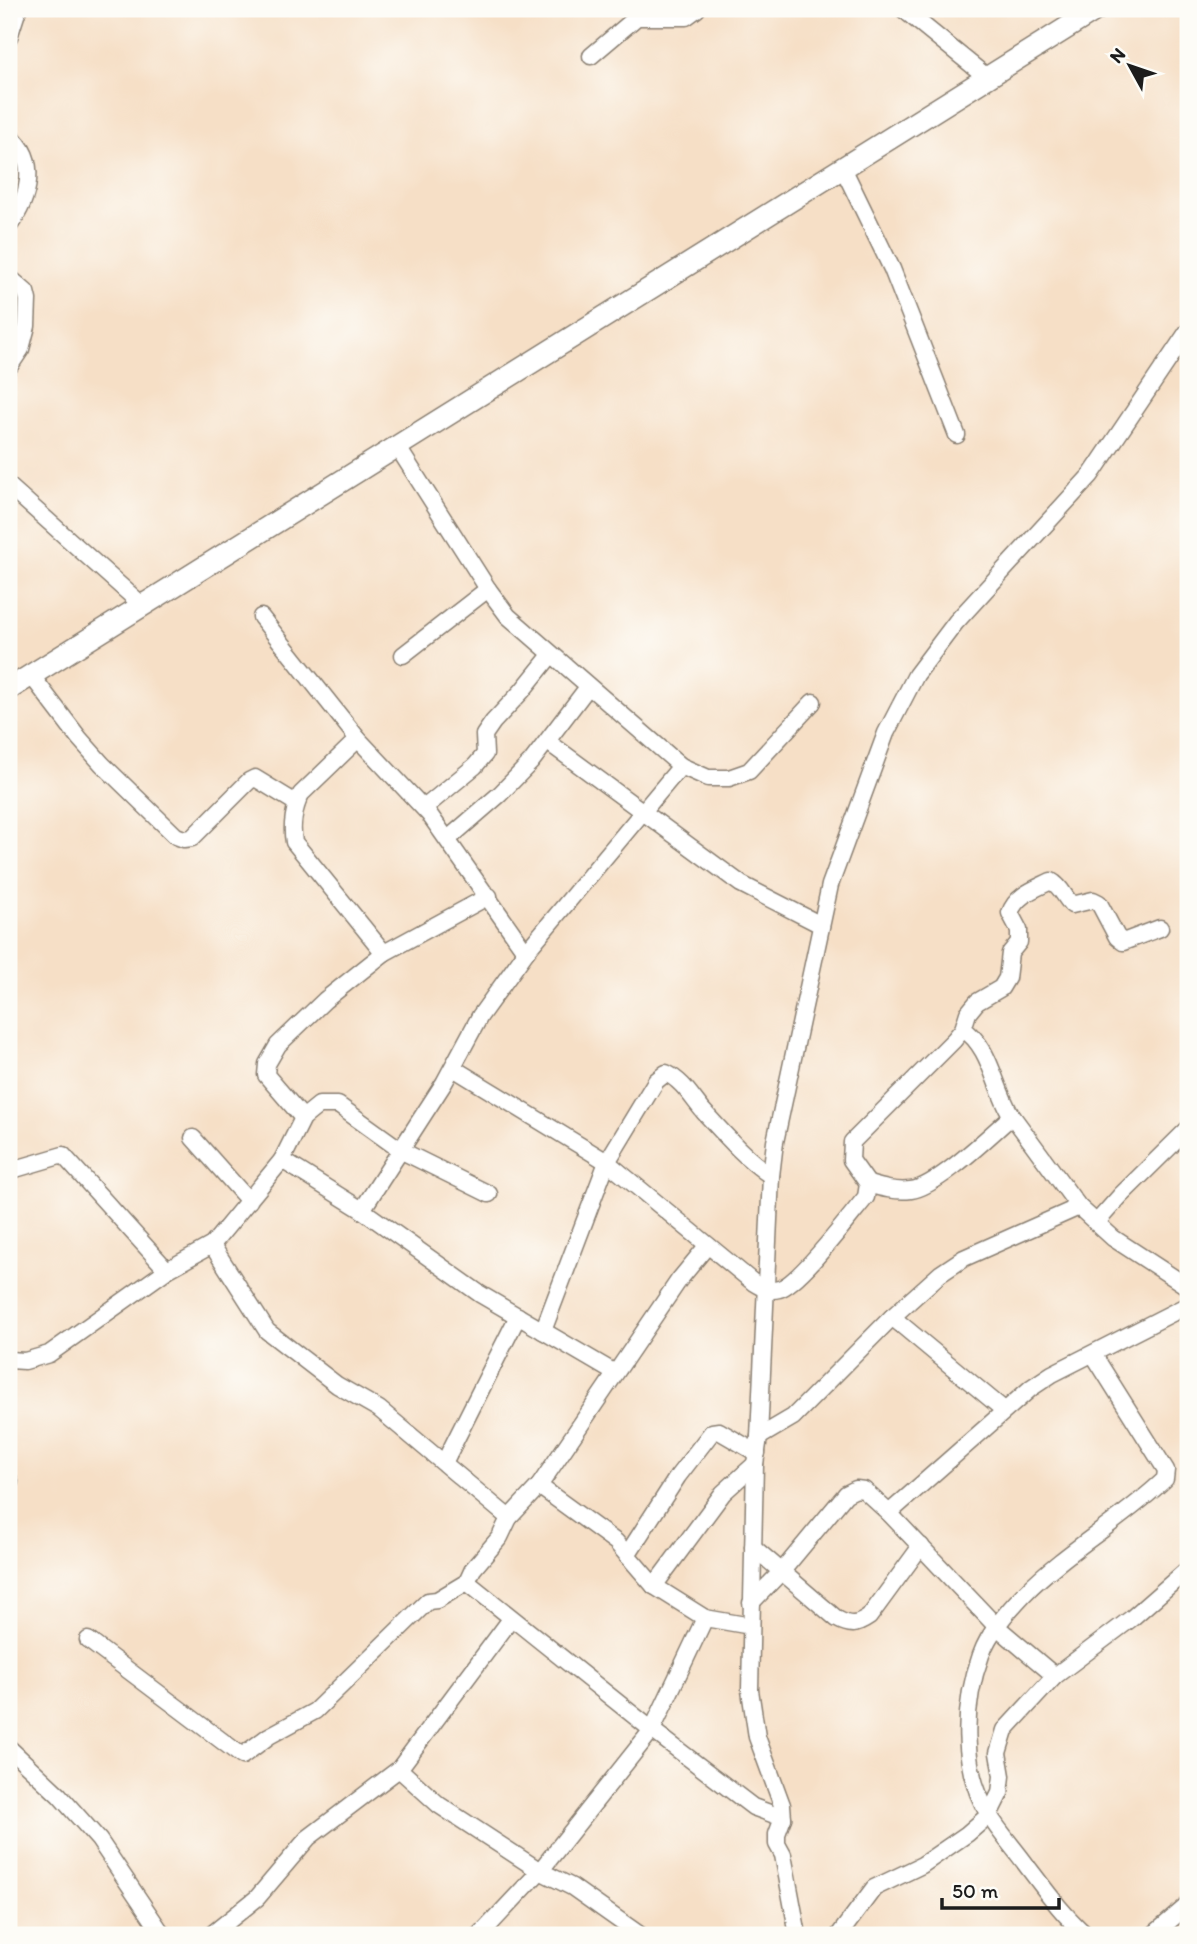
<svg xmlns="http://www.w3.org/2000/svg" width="1197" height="1944" viewBox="0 0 1197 1944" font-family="Itim,sans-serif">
	<rect width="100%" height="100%" fill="#fdfcf7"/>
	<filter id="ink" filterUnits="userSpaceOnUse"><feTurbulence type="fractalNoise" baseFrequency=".0143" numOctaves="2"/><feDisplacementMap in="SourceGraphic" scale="14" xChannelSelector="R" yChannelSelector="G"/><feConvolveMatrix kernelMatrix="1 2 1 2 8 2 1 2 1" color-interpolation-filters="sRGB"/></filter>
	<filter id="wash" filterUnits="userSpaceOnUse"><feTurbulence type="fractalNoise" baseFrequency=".00686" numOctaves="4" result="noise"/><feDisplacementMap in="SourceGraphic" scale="28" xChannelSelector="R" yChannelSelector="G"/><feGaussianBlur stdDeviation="1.57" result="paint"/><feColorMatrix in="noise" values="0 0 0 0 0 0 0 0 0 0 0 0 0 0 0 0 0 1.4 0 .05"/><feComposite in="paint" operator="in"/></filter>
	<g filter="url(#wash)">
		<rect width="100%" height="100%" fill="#f6dfc6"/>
	</g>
	<g filter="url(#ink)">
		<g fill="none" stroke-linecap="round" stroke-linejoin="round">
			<defs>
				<g id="minor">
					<polyline points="903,9 988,78"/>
					<polyline points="9,37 18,9"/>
					<polyline points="591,56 637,17 686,17 697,9"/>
					<path d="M 9,135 C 40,160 29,199 9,226"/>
					<polyline points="843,168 892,269 957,435"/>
					<polyline points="9,277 26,292 28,300 27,326 21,349 9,367"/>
					<polyline points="397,446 488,589 508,616 681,766 708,778 729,778 749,771 813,702"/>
					<polyline points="9,486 142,605"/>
					<polyline points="261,617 358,739 429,814 526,952"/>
					<polyline points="403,655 488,589"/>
					<polyline points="31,675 79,738 102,764 176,836 184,839 192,838 249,781 255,778 296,803"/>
					<path d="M 358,739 L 301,794 C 294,808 291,826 294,842 L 384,953"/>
					<polyline points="548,742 741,884 821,925"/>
					<polyline points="424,808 475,766 485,754 484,735 493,722 522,691 551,655"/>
					<polyline points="448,839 500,794 531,762 588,687"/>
					<path d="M 963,1029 C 990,1046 994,1086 1010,1113 L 1079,1207 L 1113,1238 L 1188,1287"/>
					<path d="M 453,1068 L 607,1162 L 754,1283 C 762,1288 769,1292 779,1289 C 799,1284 850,1216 866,1197 L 868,1184 L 851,1160 L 852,1142 L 954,1040 L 963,1029 L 968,1013 L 977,1002 L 1001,988 L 1007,978 L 1010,953 L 1019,942 L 1019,930 L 1010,913 C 1016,895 1035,889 1051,881 C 1061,886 1064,897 1072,905 L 1093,900 L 1099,903 L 1117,937 L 1123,942 L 1160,928"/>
					<polyline points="303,1118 266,1075 267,1064 278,1045 325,1000 384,953 489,896"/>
					<polyline points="193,1138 249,1201"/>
					<polyline points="282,1160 362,1210 480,1294 615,1373"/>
					<polyline points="9,1173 12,1170 63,1155 167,1270"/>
					<path d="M 868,1184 C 882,1188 896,1192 911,1190 C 937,1187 990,1135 1012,1116"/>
					<polyline points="362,1210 444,1083 480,1016 526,952 681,766"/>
					<polyline points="1096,1223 1121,1195 1188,1129"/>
					<polyline points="212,1245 267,1331 337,1385 379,1409 509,1518"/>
					<polyline points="892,1317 1004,1410"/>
					<path d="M 543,1331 L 607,1162 L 656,1081 L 666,1073 C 683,1081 692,1098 704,1112 C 725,1135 745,1158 771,1176"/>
					<polyline points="9,1360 25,1361 49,1354 167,1270 212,1245 282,1160 303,1118 319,1105 338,1105 402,1151 489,1194"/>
					<polyline points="759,1437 793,1417 892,1317 940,1274 964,1258 1079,1207"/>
					<polyline points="444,1463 518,1316"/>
					<polyline points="9,1480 10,1482"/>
					<polyline points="539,1486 616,1542 654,1586 705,1618 751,1626"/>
					<polyline points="889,1513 1031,1388 1052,1374 1188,1305"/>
					<path d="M 753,1547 L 837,1619 C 850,1626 856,1626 869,1617 L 921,1546"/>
					<polyline points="627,1555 678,1476 712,1432 719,1431 757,1453"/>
					<polyline points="467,1582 652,1730 753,1807 783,1818"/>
					<polyline points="654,1586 723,1493 755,1464"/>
					<polyline points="751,1603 783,1570 846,1494 856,1489 864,1490 889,1513 996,1626 1055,1676"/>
					<polyline points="88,1640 242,1756 269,1736 315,1711 428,1601 437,1600 467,1582 473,1569 500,1537 509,1518 539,1486 679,1280 707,1246"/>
					<polyline points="9,1748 59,1795 99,1840 163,1935"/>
					<polyline points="399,1769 439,1805 540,1871 572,1887 640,1935"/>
					<polyline points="211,1935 257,1898 308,1838 399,1769 511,1619"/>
					<polyline points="480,1935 540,1871 652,1730 705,1618"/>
					<polyline points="798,1935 783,1855 777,1844 777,1834 783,1818 782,1805 757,1737 750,1690 755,1464 759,1437 771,1176 775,1142 830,885 886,733 916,675 956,622 1091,475 1188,331"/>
					<polyline points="839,1935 874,1888 922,1865 967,1834 989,1815 1000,1793 1002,1776 998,1753 1005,1730 1055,1676 1132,1618 1188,1569"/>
					<path d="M 1086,1935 C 1063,1915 1046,1891 1027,1866 C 1015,1849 1000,1833 989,1815 C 960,1768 963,1704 981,1655 C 989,1632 1008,1611 1024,1594 C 1067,1550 1121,1521 1165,1479 L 1166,1470 L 1093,1354"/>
					<polyline points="1153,1935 1188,1905"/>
				</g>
				<polyline id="major" points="9,689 1097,9"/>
			</defs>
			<use href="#minor" stroke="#897e71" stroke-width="19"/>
			<use href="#major" stroke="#897e71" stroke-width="24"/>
			<use href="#minor" stroke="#fff" stroke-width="16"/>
			<use href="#major" stroke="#fff" stroke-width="21"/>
		</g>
	</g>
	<rect width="1197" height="1944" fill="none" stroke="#fdfcf7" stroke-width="35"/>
	<g transform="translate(1130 66) rotate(310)" stroke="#fdfcf7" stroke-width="5" paint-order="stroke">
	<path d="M0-5L12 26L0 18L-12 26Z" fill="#1c1c1c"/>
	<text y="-10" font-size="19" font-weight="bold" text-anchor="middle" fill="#1c1c1c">N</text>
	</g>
	<path d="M942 1898v10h117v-10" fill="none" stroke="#1c1c1c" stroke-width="3.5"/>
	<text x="952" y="1898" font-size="21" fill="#1c1c1c" stroke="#fdfcf7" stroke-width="5" paint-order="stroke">50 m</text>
</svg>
